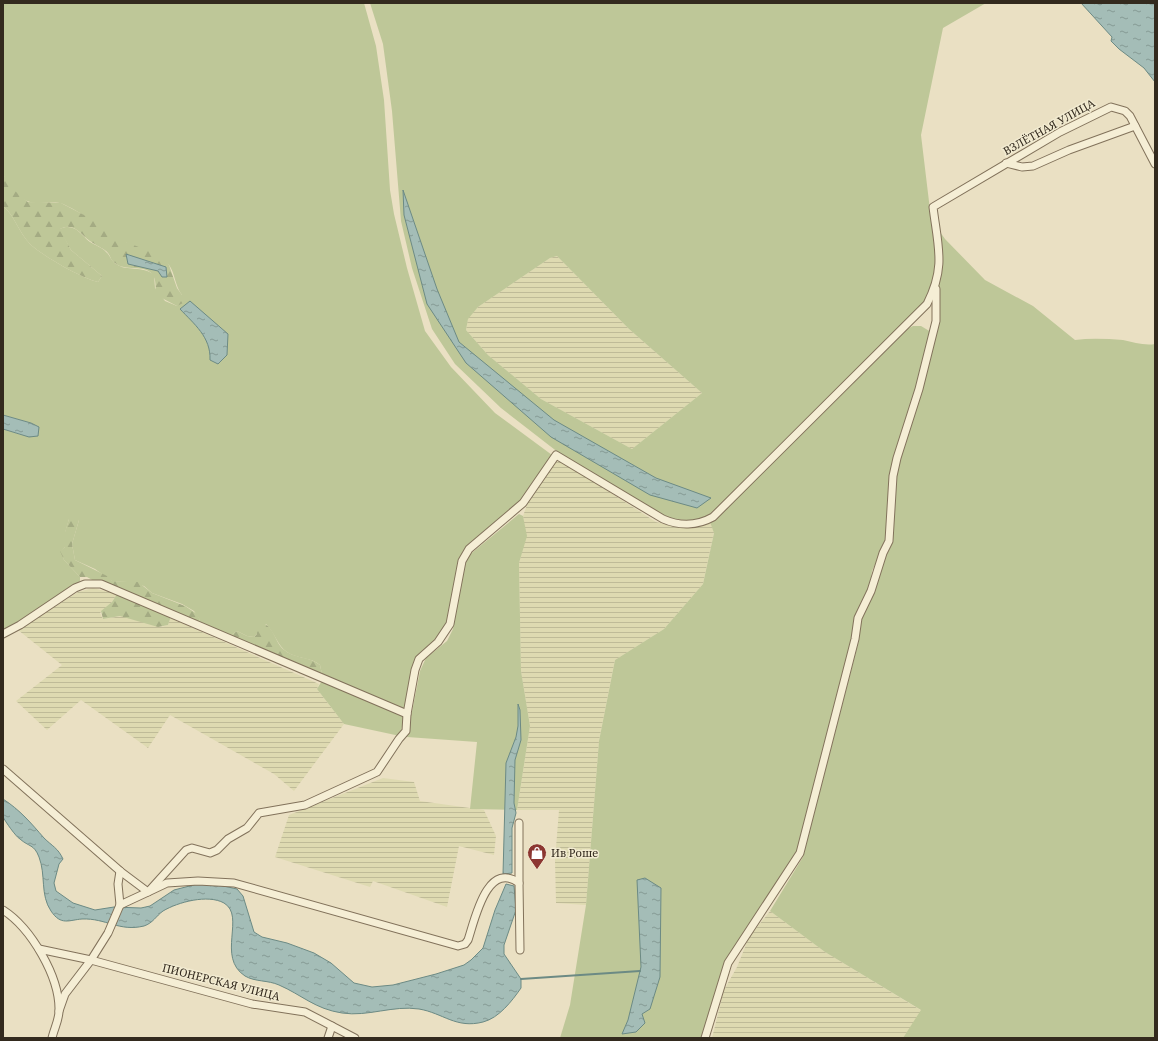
<svg xmlns="http://www.w3.org/2000/svg" width="1158" height="1041" viewBox="0 0 1158 1041" font-family="'Noto Serif',serif">
	<defs>
		<pattern id="farmland-rules" width="6" height="5" patternUnits="userSpaceOnUse"><rect width="6" height="5" fill="#dedab1"/><path d="M0 2.5h6" fill="none" stroke="#bfbb98"/></pattern>
		<pattern id="forest-firs" width="22" height="20" patternUnits="userSpaceOnUse"><rect width="22" height="20" fill="#bec798"/><path d="M5 1l3.5 6h-7zM16 11l3.5 6h-7z" fill="#a4ab83"/></pattern>
		<pattern id="water-ripples" width="26" height="14" patternUnits="userSpaceOnUse"><rect width="26" height="14" fill="#a4bdb7"/><path d="M2 4q2-2 4 0t4 0M15 11q2-2 4 0t4 0" fill="none" stroke="#869a94"/></pattern>
	</defs>
	<rect width="100%" height="100%" fill="#eae0c3"/>
	<g fill="url(#farmland-rules)">
		<polygon points="557,256 629,329 702,393 632,449 541,399 488,355 466,330 468,318 478,307 550,258"/>
		<polygon points="561,461 656,522 678,527 710,522 714,532 703,584 664,629 615,660 599,741 586,905 556,903 555,860 559,810 517,810 530,726 521,671 519,563 526,536 523,516 528,502 552,462"/>
		<polygon points="93,588 117,594 112,602 100,613 103,619 122,616 161,627 168,625 170,618 319,684 317,689 344,724 294,791 274,774 170,715 148,748 81,700 47,730 16,701 62,665 18,630 78,592"/>
		<polygon points="383,778 414,782 420,801 484,810 496,836 494,855 459,846 447,907 373,881 370,887 275,857 289,815"/>
		<polygon points="770,911 825,952 922,1011 903,1038 712,1038 724,990 737,967 749,937"/>
	</g>
	<g fill="#bec798" fill-rule="evenodd">
		<path d="M 3,3 L 364,3 L 376,46 L 384,100 L 390,190 L 394,214 L 407,268 L 425,331 L 451,367 L 495,413 L 552,455 L 522,501 L 463,553 L 453,603 L 443,635 L 417,658 L 400,736 L 344,724 L 317,689 L 323,679 L 320,665 C 311,657 297,659 287,652 C 277,645 275,633 266,624 L 254,637 L 247,636 L 237,631 L 227,638 L 198,625 L 200,620 L 194,611 L 182,604 L 152,593 L 144,586 L 127,582 L 112,581 L 95,569 L 75,560 L 72,544 L 79,520 L 69,519 L 65,533 L 65,547 L 61,551 L 64,560 L 80,577 L 80,581 L 3,632 L 3,429 L 22,435 L 39,428 L 31,423 L 3,415 L 3,206 C 15,216 19,233 30,244 C 43,256 81,278 98,282 L 102,276 L 71,250 L 59,229 C 75,222 80,234 90,242 C 96,246 102,247 106,252 C 110,255 111,261 116,264 C 127,272 143,265 154,275 L 155,288 L 165,301 L 177,306 L 182,295 C 175,286 175,273 169,265 C 160,253 144,251 131,245 C 107,234 88,215 63,204 C 52,200 39,206 27,201 C 16,197 8,184 3,174 Z"/>
		<path d="M 370,3 L 986,3 L 943,28 L 921,135 L 937,268 L 926,303 L 716,511 C 699,523 683,521 664,517 L 559,453 L 501,408 L 455,364 L 432,329 L 412,268 L 401,221 L 392,111 L 383,44 ZM 557,256 L 629,329 L 702,393 L 632,449 L 541,399 L 488,355 L 466,330 L 468,319 L 478,307 L 550,258 Z"/>
		<path d="M 938,229 L 945,239 L 985,280 L 1033,306 L 1075,340 C 1091,338 1107,339 1123,340 C 1134,342 1144,346 1155,344 L 1155,1038 L 903,1038 L 921,1010 L 825,952 L 770,911 L 803,857 L 859,640 L 861,619 L 885,555 L 895,476 L 926,370 L 942,264 Z"/>
		<polygon points="913,326 921,326 931,332 918,386 895,456 888,536 872,571 869,590 852,641 798,851 724,964 701,1038 560,1038 570,1005 586,905 599,741 615,660 664,629 703,584 714,533 710,522 737,498 907,329"/>
		<polygon points="519,514 523,516 527,536 519,563 521,671 530,726 517,810 470,809 477,742 407,737 420,671 426,658 447,641 453,629 462,571 468,556"/>
	</g>
	<g fill="url(#forest-firs)">
		<path d="M 3,174 L 15,191 L 28,202 L 61,203 L 107,227 L 126,242 L 164,257 L 169,265 L 177,288 L 182,295 L 183,303 L 177,306 L 156,295 C 155,288 157,280 152,274 C 144,264 125,272 115,263 C 111,261 111,257 108,253 C 104,248 98,247 93,243 C 81,236 75,221 60,229 L 71,250 L 102,276 L 98,282 C 81,278 43,256 30,244 C 19,233 15,216 3,206 Z"/>
		<polygon points="76,516 79,520 72,544 75,560 109,577 112,581 138,582 152,593 185,606 197,614 200,620 198,625 171,616 168,625 158,627 120,616 103,619 101,611 112,602 117,594 87,577 80,577 64,560 60,551 65,547 65,532 69,519"/>
		<path d="M 262,623 C 274,626 275,642 283,649 C 294,659 309,656 320,665 L 323,679 L 227,638 L 237,631 L 247,636 L 254,637 L 257,634 L 257,628 Z"/>
	</g>
	<g fill="url(#water-ripples)" stroke="#6c8a84">
		<polygon points="1081,3 1155,3 1155,82 1144,68 1119,49 1111,41 1112,37"/>
		<polygon points="403,190 437,289 459,342 554,420 656,478 711,498 697,508 650,495 551,437 466,363 427,304 404,215"/>
		<polygon points="126,254 166,267 167,277 162,277 158,271 128,264"/>
		<path d="M 190,301 L 228,334 L 227,355 L 218,364 L 210,360 C 211,337 194,324 180,309 Z"/>
		<polygon points="3,415 31,423 39,427 38,436 29,437 3,429"/>
		<polygon points="518,704 520,710 521,740 515,760 514,803 516,813 512,828 512,873 503,874 506,763 516,737 518,726"/>
		<path d="M 3,799 C 20,810 31,823 44,838 C 52,846 58,848 63,859 L 59,864 L 54,883 L 56,891 L 73,903 L 95,910 L 114,907 L 141,908 L 150,906 L 174,890 L 201,883 L 219,885 L 237,889 L 243,896 L 254,932 L 262,937 L 287,943 L 314,953 L 331,963 L 354,983 L 372,987 L 393,985 L 436,974 L 464,965 L 471,960 L 483,948 L 495,910 L 506,884 L 514,886 L 516,910 L 504,945 L 504,954 L 521,979 L 521,988 C 512,1001 499,1018 483,1022 C 456,1029 443,1013 419,1009 C 393,1005 368,1017 342,1013 C 315,1009 302,995 279,985 C 268,980 255,982 245,976 C 216,957 246,916 224,903 C 208,894 178,902 163,911 C 156,916 153,923 144,926 C 119,932 106,918 82,919 C 69,920 61,926 51,911 C 40,895 46,875 39,857 C 34,844 29,847 20,839 C 16,837 5,821 3,817 C 1,812 3,804 3,799 Z"/>
		<polygon points="645,878 661,888 660,977 650,1009 642,1014 645,1023 636,1032 622,1034 628,1020 641,967 637,880"/>
	</g>
	<g fill="none" stroke-linecap="round" stroke-linejoin="round">
		<polyline stroke="#6c8a84" stroke-width="2" points="521,979 640,971"/>
		<defs>
			<g id="street">
				<polyline points="1006,163 1022,167 1033,166 1069,150 1135,126"/>
				<polyline points="3,634 20,625 75,588 85,584 101,584 407,714"/>
				<path d="M 3,769 L 120,871 L 148,892 L 167,883 L 198,881 L 234,883 L 458,946 L 465,944 L 468,940 C 475,919 487,860 519,883 L 520,950"/>
				<polyline points="519,823 519,883"/>
				<path d="M 120,905 L 148,892 L 186,850 L 192,848 L 210,853 L 217,850 L 228,839 L 247,828 L 259,813 L 305,805 L 377,772 L 399,739 L 406,731 L 407,714 L 415,670 L 419,659 L 438,642 L 450,624 L 462,561 L 469,549 L 523,503 L 556,455 L 663,519 C 679,526 697,526 713,517 L 927,304 C 946,267 938,247 933,207 L 1060,132 L 1111,107 L 1125,111 L 1130,116 L 1155,164"/>
				<path d="M 3,910 C 31,928 60,977 59,1011 C 59,1020 54,1029 52,1038"/>
				<polyline points="39,949 91,960 252,1004 305,1012 355,1038"/>
				<polyline points="59,1011 65,994 91,960 108,933 120,905 118,884 120,871"/>
				<polyline points="328,1038 332,1026"/>
				<polyline points="705,1038 728,963 800,853 855,639 858,618 871,591 883,553 889,541 893,476 897,458 919,389 936,321 936,289"/>
			</g>
		</defs>
		<use href="#street" stroke="#82725b" stroke-width="9"/>
		<use href="#street" stroke="#f5eed5" stroke-width="7"/>
	</g>
	<defs>
		<symbol id="shop-pin" viewBox="-11 -11 22 30"><path d="M0 17L-7.5 6A9.5 9.5 0 1 1 7.5 6Z" fill="#8c3631" stroke="#f2ebd1"/><path d="M-5-2.5h2.3a2.7 3.5 0 0 1 5.4 0H5L5.5 6h-11ZM-1.5-2.5h3a1.5 2.3 0 0 0-3 0Z" fill="#fff"/></symbol>
	</defs>
	<g fill-rule="evenodd">
		<use href="#shop-pin" x="526" y="842" width="22" height="30"/>
	</g>
	<g text-anchor="middle" stroke-width="3" stroke-linejoin="round" paint-order="stroke">
		<g font-size="11" fill="#332a1e" stroke="#f2ebd1">
			<text transform="translate(1049 127) rotate(-29)" y="4">ВЗЛЁТНАЯ УЛИЦА</text>
			<text transform="translate(221 982) rotate(14)" y="4">ПИОНЕРСКАЯ УЛИЦА</text>
		</g>
		<g font-size="11" fill="#332a1e" stroke="#f2ebd1" text-anchor="start">
			<text x="551" y="857">Ив Роше</text>
		</g>
	</g>
	<rect width="1158" height="1041" fill="none" stroke="#332a1e" stroke-width="8"/>
</svg>
